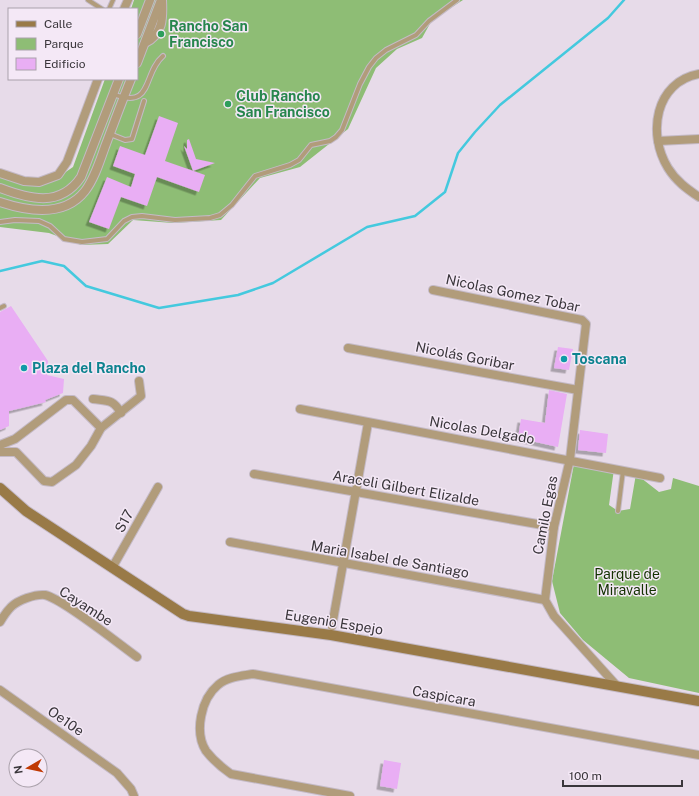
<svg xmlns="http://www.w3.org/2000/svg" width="699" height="796" viewBox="0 0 699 796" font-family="'Public Sans',sans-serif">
	<defs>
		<filter id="shadow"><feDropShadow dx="-3.5" dy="3.5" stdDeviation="0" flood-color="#0004"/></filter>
	</defs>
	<rect width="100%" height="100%" fill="#e7dbe9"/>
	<g fill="#8ebd75">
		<polygon points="134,0 463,0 432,20 422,38 397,49 376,68 348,129 300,167 260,178 221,220 173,223 133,220 108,244 81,245 49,233 0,227 0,176 30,184 51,182 73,167 105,79 137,79 137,9 131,9"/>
		<polygon points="574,464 614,469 609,505 618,511 630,509 636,474 659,492 671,489 673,478 699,486 699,693 629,678 583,640 560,613 552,581"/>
	</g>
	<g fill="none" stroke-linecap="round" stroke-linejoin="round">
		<polyline stroke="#44c9de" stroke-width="2.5" points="0,271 42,261 64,266 86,286 159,308 238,295 273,283 367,227 415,216 445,192 458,153 475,132 500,105 608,18 624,0"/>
	</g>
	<g fill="#e9aef4" filter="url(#shadow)">
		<polygon points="159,116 178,123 165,161 205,175 199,192 157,177 147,206 121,197 109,229 89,222 107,177 131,187 135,174 113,166 120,146 145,155"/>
		<polygon points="189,139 196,159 215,163 193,171 184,146 187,149 187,140"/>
		<polygon points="11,306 48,361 47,375 64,379 63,393 45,400 46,402 9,411 9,426 0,430 0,312"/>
		<polygon points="558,347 573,349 569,370 554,368"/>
		<polygon points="549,390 567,394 558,447 518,438 521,419 545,423"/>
		<polygon points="580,430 608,434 606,453 578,450"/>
		<polygon points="384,760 401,763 397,789 380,786"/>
	</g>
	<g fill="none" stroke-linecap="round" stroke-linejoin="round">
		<defs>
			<g id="lane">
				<polyline points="88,0 102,9"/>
				<polyline points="109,9 113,0"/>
				<path d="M 113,94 C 154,110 142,74 163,56"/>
				<polyline points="110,134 125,140 132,139 144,101"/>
				<polyline points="0,222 15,220 39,221 50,226 64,239 82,242 107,239 124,221 132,217 142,216 175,220 210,218 220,215 232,205 255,176 290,165 299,160 311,145 330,141 336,137 342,130 360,84 369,67 376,58 386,50 416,35 429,21 457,0"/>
				<polyline points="0,308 4,306"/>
				<polyline points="618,511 623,471"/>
			</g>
			<g id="street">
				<polyline points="124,9 128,0"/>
				<polyline points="137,34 150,0"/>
				<path d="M 145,43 C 163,34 163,19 162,0"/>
				<polyline points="137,63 161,0"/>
				<path d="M 699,74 C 655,82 647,134 668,168 C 676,181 687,189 699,197"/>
				<polyline points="658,141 699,139"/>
				<polyline points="0,173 24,181 39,182 58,175 67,162 98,79"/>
				<path d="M 0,188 C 29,199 60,208 81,177 L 119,79"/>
				<path d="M 0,202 C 27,211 64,218 85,191 C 95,178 100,160 106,144 C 114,123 122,101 131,79"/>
				<polyline points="433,290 582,320 586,324 570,459 554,527 545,600 554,616 617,686"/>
				<polyline points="348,348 578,390"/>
				<path d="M 93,399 C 108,401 113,399 121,413"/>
				<polyline points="300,409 660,478"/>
				<polyline points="0,445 15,439 66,400 73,400 101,428"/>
				<polyline points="0,452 16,452 44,481 52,482 76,465 91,446 101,428 141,396 139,381"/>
				<polyline points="254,474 554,527"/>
				<polyline points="230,542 545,600"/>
				<polyline points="112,568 158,487"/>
				<path d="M 0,622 C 3,617 7,611 11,607 C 18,600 35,594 45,595 C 63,599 119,644 137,657"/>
				<polyline points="332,626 368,423"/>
				<polyline points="0,690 117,773 131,789 134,796"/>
				<path d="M 350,796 L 231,774 C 221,767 213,760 206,751 C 194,732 201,699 218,685 C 227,677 241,676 253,674 L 699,755"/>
			</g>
			<polyline id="secondary" points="0,488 26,511 183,614 189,616 331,635 699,701"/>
		</defs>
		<use href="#lane" stroke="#c4bac6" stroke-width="6"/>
		<use href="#street" stroke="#c4bac6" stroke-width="10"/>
		<use href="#secondary" stroke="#c4bac6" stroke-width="12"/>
		<use href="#lane" stroke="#b19c7b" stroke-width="4"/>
		<use href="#street" stroke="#b19c7b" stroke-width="8"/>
		<use href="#secondary" stroke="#997a47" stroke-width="10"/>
	</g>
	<g fill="#2e9e5b" stroke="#f4e8f6" stroke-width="1.5">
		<circle cx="161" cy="34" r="4"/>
		<circle cx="228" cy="104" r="4"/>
	</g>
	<g fill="#0f9aa8" stroke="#f4e8f6" stroke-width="1.5">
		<circle cx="564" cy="359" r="4"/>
		<circle cx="24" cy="368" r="4"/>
	</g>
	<g text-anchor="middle" stroke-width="3" stroke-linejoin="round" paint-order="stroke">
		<g font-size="14" font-weight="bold" fill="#27864d" stroke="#f4e8f6" text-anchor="start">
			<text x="169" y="31">Rancho San<tspan x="169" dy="16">Francisco</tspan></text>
			<text x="236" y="101">Club Rancho<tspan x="236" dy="16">San Francisco</tspan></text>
		</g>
		<g font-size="14" fill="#3a363b" stroke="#f4e8f6">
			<text transform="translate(513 293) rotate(12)" y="5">Nicolas Gomez Tobar</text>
			<text transform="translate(465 356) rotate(11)" y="5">Nicolás Goribar</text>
			<text transform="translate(482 430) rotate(10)" y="5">Nicolas Delgado</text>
			<text transform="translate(406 488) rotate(10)" y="5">Araceli Gilbert Elizalde</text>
			<text transform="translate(545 515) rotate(-79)" y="5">Camilo Egas</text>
			<text transform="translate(124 521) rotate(-61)" y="5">S17</text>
			<text transform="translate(390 559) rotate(10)" y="5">Maria Isabel de Santiago</text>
			<text transform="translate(86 606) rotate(33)" y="5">Cayambe</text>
			<text transform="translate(334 622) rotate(9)" y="5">Eugenio Espejo</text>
			<text transform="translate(444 696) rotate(10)" y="5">Caspicara</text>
			<text transform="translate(66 721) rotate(35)" y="5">Oe10e</text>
		</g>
		<g font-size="14" font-weight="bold" fill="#0d838f" stroke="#f4e8f6" text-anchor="start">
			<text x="572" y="364">Toscana</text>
			<text x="32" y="373">Plaza del Rancho</text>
		</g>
		<g font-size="14" fill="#133200" stroke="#f4e8f6">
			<text x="627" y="579">Parque de<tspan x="627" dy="16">Miravalle</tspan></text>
		</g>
	</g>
	<rect x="8" y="8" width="130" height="72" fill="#f4e8f6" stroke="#aaa1ab"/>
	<rect x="16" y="21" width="20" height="6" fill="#997a47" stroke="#aaa1ab"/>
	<text x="44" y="28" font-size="12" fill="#3a363b">Calle</text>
	<rect x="16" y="38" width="20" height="12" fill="#8ebd75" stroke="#aaa1ab"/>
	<text x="44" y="48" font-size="12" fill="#3a363b">Parque</text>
	<rect x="16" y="58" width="20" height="12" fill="#e9aef4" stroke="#aaa1ab"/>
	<text x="44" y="68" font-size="12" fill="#3a363b">Edificio</text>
	<g transform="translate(28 768) rotate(261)"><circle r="19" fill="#f4e8f6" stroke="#aaa1ab"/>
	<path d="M0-3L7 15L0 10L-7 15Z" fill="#c03802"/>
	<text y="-6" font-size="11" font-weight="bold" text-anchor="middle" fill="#3a363b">N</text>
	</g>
	<path d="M563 780v6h119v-6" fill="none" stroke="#3a363b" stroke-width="2"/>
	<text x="569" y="780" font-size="12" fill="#3a363b" stroke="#f4e8f6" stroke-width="3" paint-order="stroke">100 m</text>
</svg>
